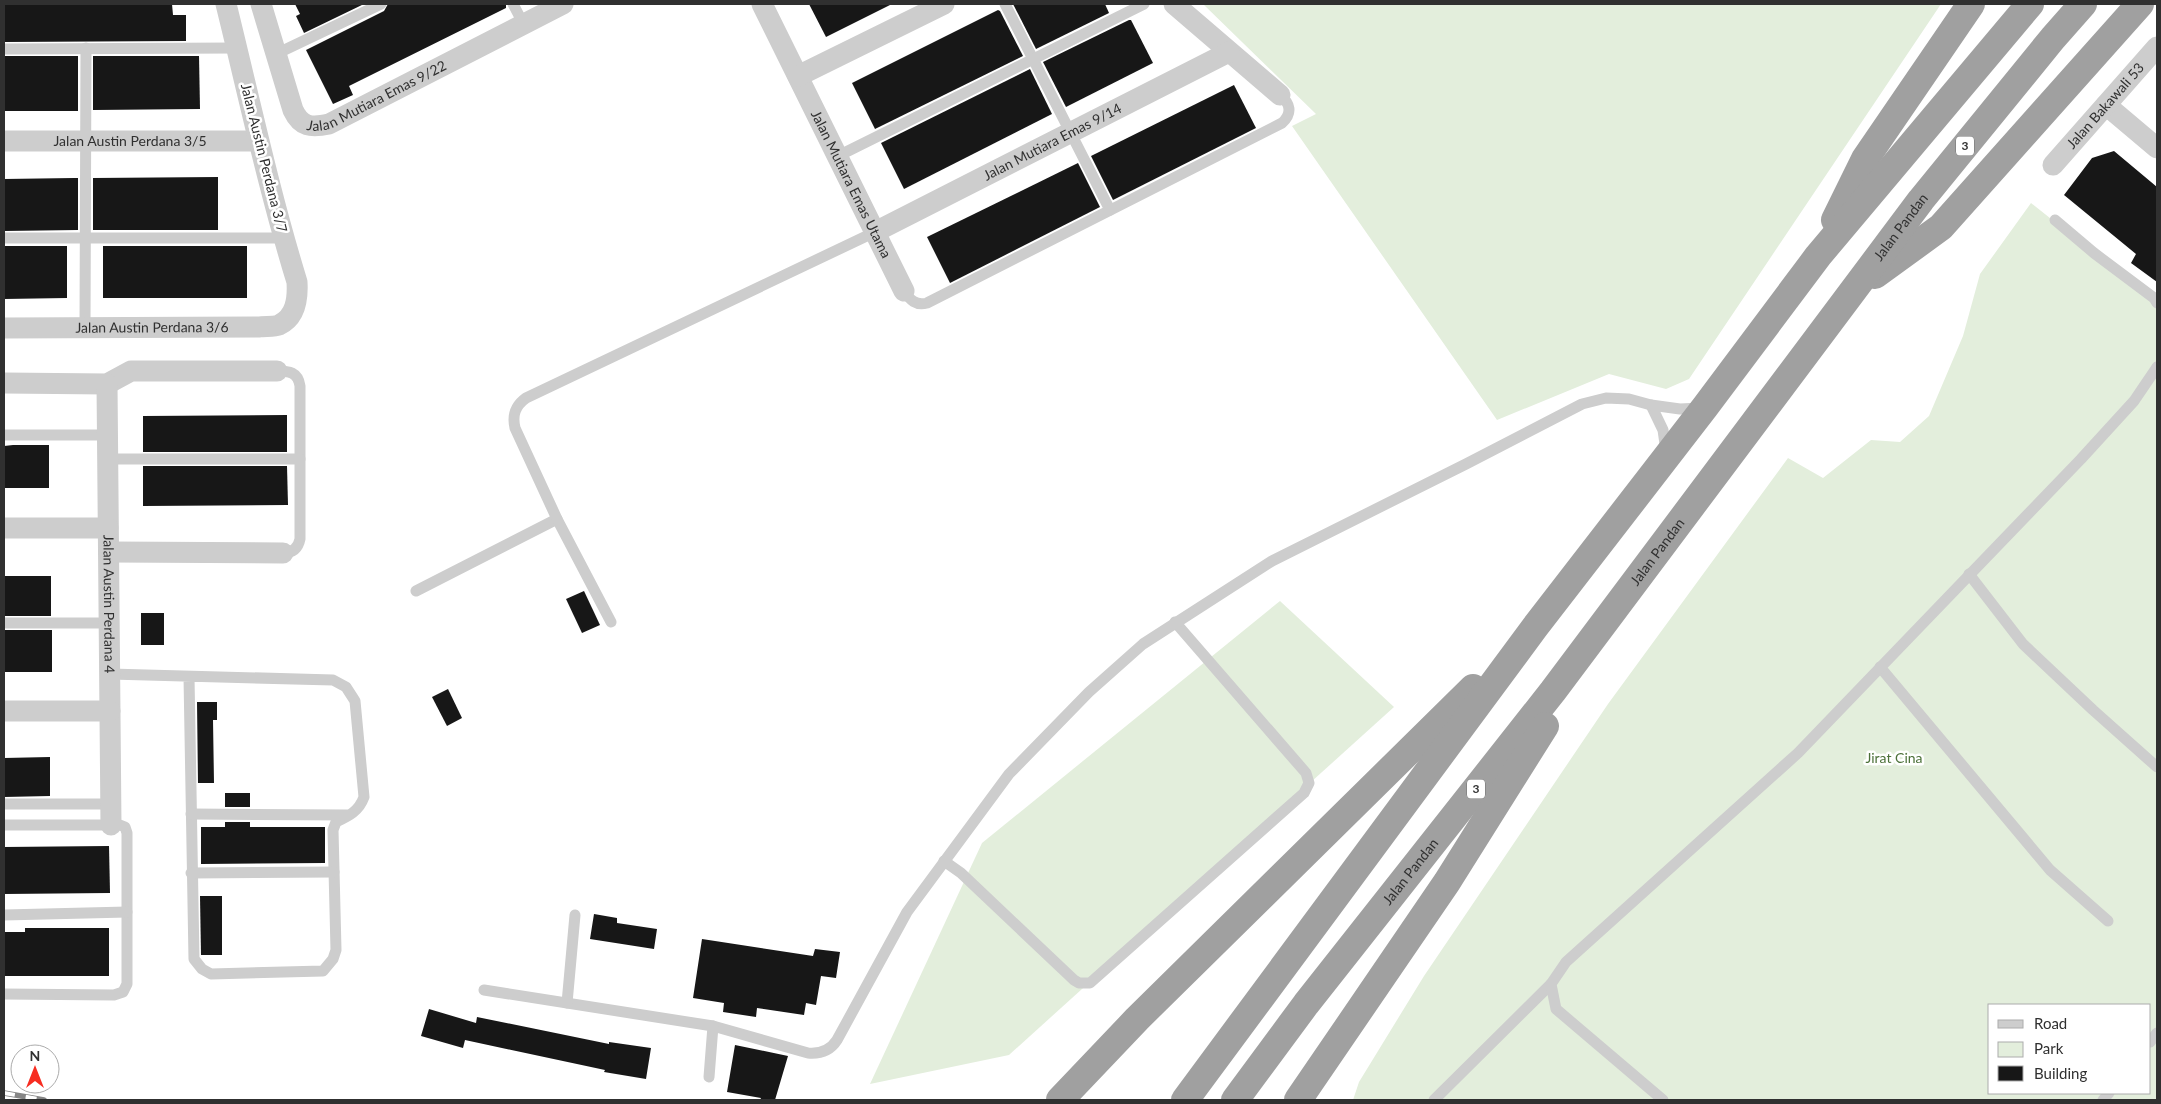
<svg xmlns="http://www.w3.org/2000/svg" width="2161" height="1104" viewBox="0 0 2161 1104" font-family="Lato,sans-serif">
	<rect width="100%" height="100%" fill="#fff"/>
	<g fill="#e3eedc" fill-rule="evenodd">
		<polygon points="1203,4 1941,4 1689,379 1666,389 1609,374 1497,420 1292,126 1316,114"/>
		<path d="M 2031,203 L 2157,303 L 2157,1100 L 1353,1100 L 1359,1082 L 1424,976 L 1608,704 L 1788,458 L 1823,478 L 1871,440 L 1900,442 L 1929,416 L 1963,336 L 1980,274 ZM 1990,1005 L 2150,1005 L 2150,1093 L 1990,1093 Z"/>
		<polygon points="1280,601 1394,707 1009,1055 870,1084 982,843"/>
	</g>
	<g fill="#171717">
		<polygon points="4,4 172,4 173,15 186,15 186,41 4,42"/>
		<polygon points="295,4 364,4 304,33 296,16 300,14"/>
		<polygon points="388,4 506,4 506,8 349,86 353,95 333,104 306,50 384,11"/>
		<polygon points="809,4 892,4 826,37"/>
		<polygon points="1013,4 1105,4 1109,13 1036,49"/>
		<polygon points="998,10 1000,11 1023,56 875,129 852,83"/>
		<polygon points="1129,20 1131,20 1153,63 1066,107 1043,62"/>
		<rect x="4" y="56" width="74" height="55"/>
		<polygon points="93,56 199,56 200,109 93,110"/>
		<polygon points="1030,69 1052,114 904,189 881,143"/>
		<polygon points="1234,85 1256,128 1113,200 1091,156"/>
		<polygon points="2114,151 2157,187 2157,282 2131,263 2136,254 2064,195 2092,158"/>
		<polygon points="1078,163 1100,207 950,283 927,237"/>
		<polygon points="218,177 218,230 93,230 93,178"/>
		<polygon points="74,178 78,178 78,230 4,231 4,179"/>
		<polygon points="4,246 67,246 67,298 4,299"/>
		<rect x="103" y="246" width="144" height="52"/>
		<polygon points="287,415 287,452 143,452 143,416"/>
		<polygon points="13,445 49,445 49,488 4,488 4,446"/>
		<polygon points="143,466 287,466 288,505 143,506"/>
		<rect x="4" y="576" width="47" height="40"/>
		<polygon points="584,591 600,625 582,633 566,599"/>
		<rect x="141" y="613" width="23" height="32"/>
		<rect x="4" y="630" width="48" height="42"/>
		<polygon points="448,689 462,718 447,726 432,697"/>
		<polygon points="197,702 217,702 217,720 213,720 214,783 198,783"/>
		<polygon points="50,757 50,796 4,797 4,758"/>
		<rect x="225" y="793" width="25" height="14"/>
		<polygon points="225,822 250,822 250,827 325,827 325,863 201,864 201,827 225,827"/>
		<polygon points="109,846 110,893 4,894 4,847"/>
		<polygon points="200,896 222,896 222,955 201,955"/>
		<polygon points="594,914 617,918 617,923 657,929 654,949 590,939"/>
		<polygon points="25,928 109,928 109,976 4,976 4,932 25,932"/>
		<polygon points="702,939 813,956 815,949 840,952 836,978 821,976 816,1005 806,1003 804,1015 757,1008 756,1017 723,1012 724,1003 693,998"/>
		<polygon points="429,1009 476,1023 477,1017 609,1044 609,1042 651,1048 646,1079 604,1072 605,1070 465,1040 463,1048 421,1036"/>
		<polygon points="735,1045 788,1056 775,1100 760,1100 761,1098 727,1092"/>
	</g>
	<g fill="none" stroke-linecap="round" stroke-linejoin="round">
		<g stroke="#cdcdcd" stroke-width="11">
			<polyline points="513,4 523,23"/>
			<polyline points="1005,4 1110,210"/>
			<polyline points="4,49 237,48"/>
			<polyline points="276,54 381,4"/>
			<polyline points="838,156 1144,4"/>
			<polyline points="2055,220 2094,253 2154,298 2157,303"/>
			<polyline points="4,238 284,238"/>
			<path d="M 904,291 C 910,300 916,306 927,303 L 1282,123 C 1293,113 1290,103 1280,95"/>
			<polyline points="85,327 86,48"/>
			<path d="M 277,371 C 289,371 298,372 300,386 L 300,539 C 298,549 292,553 283,553"/>
			<polyline points="1651,405 1663,430 1666,451"/>
			<polyline points="4,435 107,435"/>
			<polyline points="107,459 300,459"/>
			<polyline points="1969,574 2023,644 2093,710 2157,767"/>
			<polyline points="416,591 557,519"/>
			<path d="M 611,622 L 557,519 L 515,428 C 512,415 515,406 526,398 L 875,232"/>
			<polyline points="4,623 110,623"/>
			<polyline points="1880,667 2050,870 2108,921"/>
			<path d="M 110,674 L 333,680 L 346,687 L 355,701 L 364,797 C 359,811 349,816 336,822 L 333,830 L 336,950 L 333,959 L 323,971 L 211,974 L 202,969 L 194,959 L 189,677"/>
			<polyline points="4,804 111,804"/>
			<polyline points="191,814 347,815"/>
			<polyline points="4,825 120,825 125,827 127,833 127,984 123,992 114,995 4,994"/>
			<polyline points="944,861 961,873 1074,980 1079,983 1090,983 1304,793 1309,783 1306,773 1175,622"/>
			<polyline points="191,873 334,872"/>
			<polyline points="4,915 127,912"/>
			<path d="M 484,990 L 713,1026 L 808,1053 C 820,1054 830,1051 837,1040 L 907,912 L 1009,774 L 1089,692 L 1143,644 L 1272,561 L 1466,464 L 1582,404 L 1606,398 L 1629,399 L 1651,405 L 1680,409 L 1701,408"/>
			<polyline points="567,1003 575,915"/>
			<polyline points="2150,1042 2157,1033"/>
			<polyline points="709,1077 713,1026"/>
			<polyline points="1434,1100 1551,984"/>
			<polyline points="1663,1100 1556,1009 1551,984 1566,962 1798,753 2081,459 2134,401 2157,367"/>
			<polyline points="2103,1100 2109,1093"/>
		</g>
		<g stroke="#cdcdcd" stroke-width="21">
			<path id="s1" d="M 261,4 L 293,110 C 301,127 311,128 329,124 L 563,4"/>
			<path id="s2" d="M 762,4 L 904,291"/>
			<polyline points="1174,4 1280,95"/>
			<polyline points="798,76 944,4"/>
			<polyline points="2106,105 2157,148"/>
			<path id="s3" d="M 4,141 L 258,141"/>
			<path id="s4" d="M 2053,165 L 2157,47"/>
			<path id="s5" d="M 875,232 L 1229,52"/>
			<path id="s6" d="M 4,328 L 259,327 C 264,326 274,327 279,325 C 296,317 298,299 297,282 C 269,191 249,97 226,4"/>
			<polyline points="4,383 107,384 131,371 277,371"/>
			<path id="s7" d="M 107,384 L 111,825"/>
			<polyline points="4,528 108,528"/>
			<polyline points="109,552 283,553"/>
			<polyline points="4,711 110,711"/>
		</g>
		<g stroke="#a0a0a0" stroke-width="28">
			<polyline points="1835,220 1865,159 1971,4"/>
			<polyline points="1875,275 1941,227 2140,4"/>
			<polyline points="1060,1100 1137,1019 1473,688"/>
			<polyline points="1185,1100 1535,627 1705,407 1818,256 2030,4"/>
			<path id="s8" d="M 1235,1100 L 1306,1004 L 1553,691 L 1921,200 L 2053,38 L 2083,4"/>
			<polyline points="1298,1100 1447,882 1545,726"/>
		</g>
		<defs>
			<polyline id="rail" points="4,1093 44,1100"/>
		</defs>
		<use href="#rail" stroke="#858585" stroke-width="5.5"/>
		<use href="#rail" stroke="#fff" stroke-width="4" stroke-dasharray="11" stroke-linecap="butt"/>
	</g>
	<g text-anchor="middle" stroke-width="5" stroke-linejoin="round" paint-order="stroke">
		<g fill="#fff" stroke="#6e6e6e" stroke-width="1">
			<rect x="1956" y="136.5" width="18" height="19" rx="4"/>
			<rect x="1467" y="779.5" width="18" height="19" rx="4"/>
		</g>
		<g font-size="12" font-weight="bold" fill="#303030">
			<text x="1965" y="150">3</text>
			<text x="1476" y="793">3</text>
		</g>
		<g font-size="14" fill="#303030" stroke="#fff">
			<text dy="5" stroke="none"><textPath href="#s1" startOffset="208">Jalan Mutiara Emas 9/22</textPath></text>
			<text dy="5" stroke="none"><textPath href="#s4" startOffset="79">Jalan Bakawali 53</textPath></text>
			<text dy="5" stroke="none"><textPath href="#s3" startOffset="126">Jalan Austin Perdana 3/5</textPath></text>
			<text dy="5" stroke="none"><textPath href="#s5" startOffset="199">Jalan Mutiara Emas 9/14</textPath></text>
			<text transform="translate(264 158) rotate(76)" y="5">Jalan Austin Perdana 3/7</text>
			<text dy="5" stroke="none"><textPath href="#s2" startOffset="201">Jalan Mutiara Emas Utama</textPath></text>
			<text dy="5" stroke="none"><textPath href="#s8" startOffset="1098">Jalan Pandan</textPath></text>
			<text dy="5" stroke="none"><textPath href="#s6" startOffset="148">Jalan Austin Perdana 3/6</textPath></text>
			<text dy="5" stroke="none"><textPath href="#s8" startOffset="692">Jalan Pandan</textPath></text>
			<text dy="5" stroke="none"><textPath href="#s7" startOffset="220">Jalan Austin Perdana 4</textPath></text>
			<text dy="5" stroke="none"><textPath href="#s8" startOffset="288">Jalan Pandan</textPath></text>
		</g>
		<g font-size="14" fill="#4b7038" stroke="#fff">
			<text x="1894" y="763">Jirat Cina</text>
		</g>
	</g>
	<rect width="2161" height="1104" fill="none" stroke="#303030" stroke-width="10"/>
	<rect x="1988" y="1004" width="162" height="90" fill="#ffffff" stroke="#acacac"/>
	<rect x="1998" y="1020" width="25" height="8" fill="#cdcdcd" stroke="#acacac"/>
	<text x="2034" y="1029" font-size="15" fill="#303030">Road</text>
	<rect x="1998" y="1042" width="25" height="15" fill="#e3eedc" stroke="#acacac"/>
	<text x="2034" y="1054" font-size="15" fill="#303030">Park</text>
	<rect x="1998" y="1066" width="25" height="15" fill="#171717" stroke="#acacac"/>
	<text x="2034" y="1079" font-size="15" fill="#303030">Building</text>
	<g transform="translate(35 1069)"><circle r="24" fill="#ffffff" stroke="#acacac"/>
	<path d="M0-4L9 19L0 12L-9 19Z" fill="#f72d21"/>
	<text y="-8" font-size="14" font-weight="bold" text-anchor="middle" fill="#303030">N</text>
	</g>
</svg>
